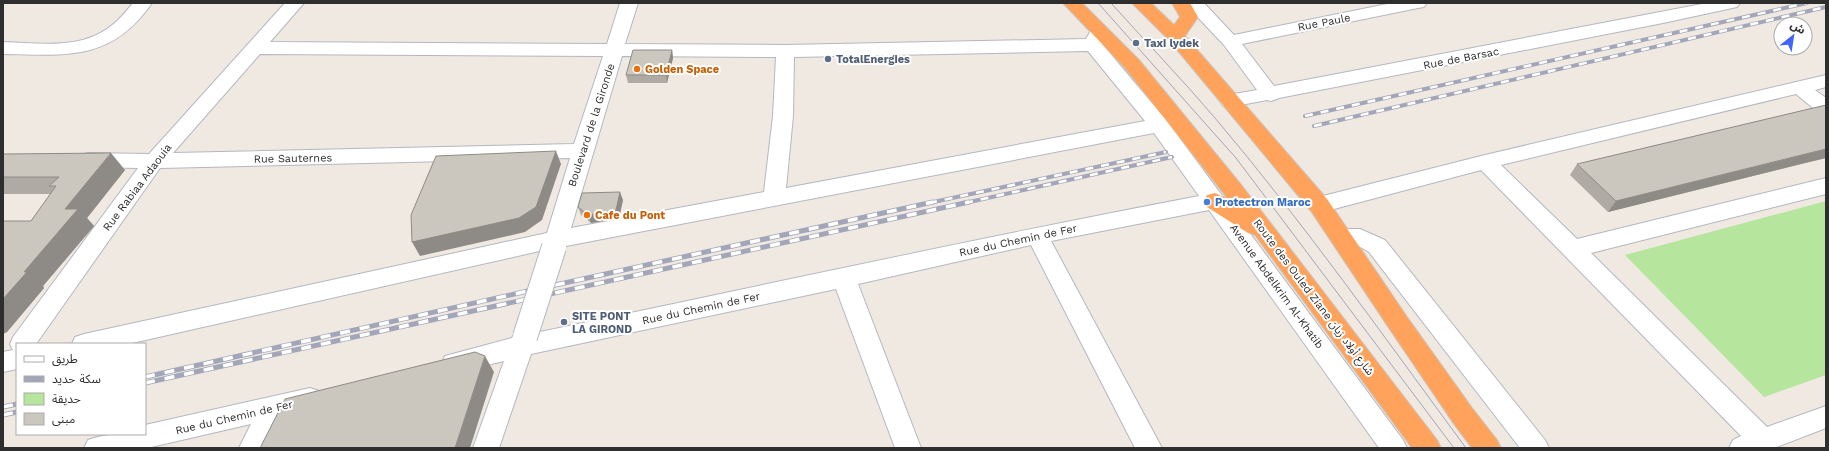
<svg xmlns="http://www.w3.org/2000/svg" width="1829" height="451" viewBox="0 0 1829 451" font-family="'Work Sans','Noto Sans Arabic',sans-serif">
	<rect width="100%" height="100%" fill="#efe9e1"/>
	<polygon fill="#b6e59e" points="1826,201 1826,375 1764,397 1625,255"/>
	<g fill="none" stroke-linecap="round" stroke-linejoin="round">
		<defs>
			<g id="minor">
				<path d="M 133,3 L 152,3 C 111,62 66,55 3,54 L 3,42 C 35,43 73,49 102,32 C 115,25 124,14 133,3 Z"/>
				<path d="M 285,3 L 304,3 L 270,42 L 607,44 L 620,3 L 638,3 L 625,44 L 785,45 L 1086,39 L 1093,27 L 1099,25 L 1105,27 L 1108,31 L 1102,44 L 1166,120 L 1403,440 L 1407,448 L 1379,448 L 1209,210 L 1051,241 L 1162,448 L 1135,448 L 1031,245 L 858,284 L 921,448 L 895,448 L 836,289 L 531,354 L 499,448 L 473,448 L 504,361 L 454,373 L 445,370 L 442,363 L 445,356 L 512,338 L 516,330 L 525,327 L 534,330 L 535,333 C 756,287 977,238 1199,196 L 1154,133 L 566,246 L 562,253 L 554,255 L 546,253 L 544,250 L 128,344 L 72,344 L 75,337 L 84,334 L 547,233 L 570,158 L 160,168 L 36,344 L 17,344 L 17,369 L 3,372 L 3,352 L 13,350 L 10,344 L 13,337 L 138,168 L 88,167 L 81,165 L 78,160 L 81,155 L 88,153 L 149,154 ZM 1088,51 L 1145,121 L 786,188 L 793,116 L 794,57 ZM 260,54 L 603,56 L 574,144 L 173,153 ZM 622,56 L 776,57 L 773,116 L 764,192 L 571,228 Z"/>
				<polygon points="1187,3 1204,3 1234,35 1392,3 1427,3 1424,7 1418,8 1242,44 1274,86 1707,3 1740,3 1737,7 1663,23 1279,98 1271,101 1267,100 1230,107 1223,106 1220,101 1223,96 1257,90 1224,45 1189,8"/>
				<polygon points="1826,75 1826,87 1815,90 1826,98 1826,115 1819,113 1796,94 1501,165 1577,239 1826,178 1826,194 1591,253 1767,427 1826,406 1826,428 1774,448 1729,448 1733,440 1741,436 1481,170 1319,213 1311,211 1308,205 1311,199 1319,197 1485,155"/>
				<polygon points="1342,229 1360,229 1385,240 1545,440 1549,448 1520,448 1369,252 1357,245 1342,245 1334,243 1331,237 1334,231"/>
				<path d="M 310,388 L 319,391 L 323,399 L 319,407 L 282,417 L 266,448 L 239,448 L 251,424 L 147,448 L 84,448 L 88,440 C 107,433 125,434 145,434 L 145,425 Z"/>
			</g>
			<g id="highway">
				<polygon points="1063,3 1082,3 1139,60 1242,186 1437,440 1441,448 1412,448 1255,235 1248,233 1207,207 1204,201 1207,195 1215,193 1228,199 1125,68"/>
				<polygon points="1132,3 1151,3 1174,25 1180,17 1172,3 1190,3 1198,17 1185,36 1327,199 1407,317 1472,408 1497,440 1501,448 1472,448 1454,424 1391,331 1311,211 1169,40"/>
			</g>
		</defs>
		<use href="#minor" stroke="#b4b7c1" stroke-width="2"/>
		<use href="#highway" stroke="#c9c9c9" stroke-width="2"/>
		<use href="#minor" fill="#fff" fill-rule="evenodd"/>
		<use href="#highway" fill="#ffa35c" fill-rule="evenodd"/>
		<g stroke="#a3a6b8" stroke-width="1">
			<polyline points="1098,3 1236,158 1454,448"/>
			<path d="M 1111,3 C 1145,41 1181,78 1215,118 C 1304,223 1384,337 1466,448"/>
		</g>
		<defs>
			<g id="rail-far1">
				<polyline points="1305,116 1807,3"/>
				<polyline points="1314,126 1826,7"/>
				<polyline points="929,203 1166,152"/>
				<polyline points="965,203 1172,157"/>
			</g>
			<g id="rail">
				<polyline points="145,377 528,291 933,202"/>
				<polyline points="145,383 969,202"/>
				<polyline points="3,407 17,404"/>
				<polyline points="3,415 17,412"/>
			</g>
		</defs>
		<use href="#rail-far1" stroke="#a3a6b8" stroke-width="4"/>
		<use href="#rail" stroke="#a3a6b8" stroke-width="5"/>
		<use href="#rail-far1" stroke="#fff" stroke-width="2.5" stroke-dasharray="8" stroke-linecap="butt"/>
		<use href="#rail" stroke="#fff" stroke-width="3.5" stroke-dasharray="10" stroke-linecap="butt"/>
		<defs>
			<polyline id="minor-bridge" points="525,337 554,247"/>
		</defs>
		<use href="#minor-bridge" stroke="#b4b7c1" stroke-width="26" stroke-linecap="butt"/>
		<use href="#minor-bridge" stroke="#fff" stroke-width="24"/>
	</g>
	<g fill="#afaba4">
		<polygon points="672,50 673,58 667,83 628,83 626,75"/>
		<polygon points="1826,105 1826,158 1801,164 1608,212 1570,175 1577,164"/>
		<polygon points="3,154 125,170 87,218 94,226 43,286 44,288 7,332 3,334 3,221 31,221 51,194 3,194"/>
		<polygon points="623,200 619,218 591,223 581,215 578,207"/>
	</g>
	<g fill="#8e8b86">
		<polygon points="672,50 673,58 667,83 666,75"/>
		<polygon points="1826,149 1826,158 1801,164 1608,212 1616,201"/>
		<polygon points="556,151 561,164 542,220 525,232 420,256 412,242"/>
		<polygon points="111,153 125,170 87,218 94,226 43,286 44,288 7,332 3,334 3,299 24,272 65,209"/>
		<polygon points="620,192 623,200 619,218 591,223 588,215"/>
		<polygon points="485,356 494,372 470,448 455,448"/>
	</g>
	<g fill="#cbc7bf" stroke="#8e8b86">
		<polygon points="633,50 672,50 666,75 626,75"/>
		<polygon points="1826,105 1826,149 1616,201 1577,164"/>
		<polygon points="556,151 536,207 519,218 412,242 411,215 436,156"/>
		<polygon points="111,153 65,209 78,209 24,272 27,272 3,299 3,221 31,221 56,186 49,186 59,177 3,177 3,154"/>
		<polygon points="620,192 616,210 588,215 578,207 582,193"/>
		<polygon points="475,352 485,356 455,448 260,448 285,399"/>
	</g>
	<g fill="#5c6f8a" stroke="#fff" stroke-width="1.5">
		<circle cx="1136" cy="43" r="4"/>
		<circle cx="828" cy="59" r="4"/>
		<circle cx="564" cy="322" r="4"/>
	</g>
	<g fill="#e8710a" stroke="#fff" stroke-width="1.5">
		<circle cx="637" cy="69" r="4"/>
		<circle cx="587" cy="215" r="4"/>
	</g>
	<circle fill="#3f7fe0" stroke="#fff" stroke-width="1.5" cx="1207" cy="202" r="4"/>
	<g text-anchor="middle" stroke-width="4" stroke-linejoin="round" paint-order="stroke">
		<g font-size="11" fill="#2e2e2e" stroke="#fff">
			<text transform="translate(1324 22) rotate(-11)" y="4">Rue Paule</text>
			<text transform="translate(1461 58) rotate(-11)" y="4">Rue de Barsac</text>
			<text transform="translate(591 125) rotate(-72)" y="4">Boulevard de la Gironde</text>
			<text transform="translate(293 158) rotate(-1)" y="4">Rue Sauternes</text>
			<text transform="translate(137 187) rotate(-53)" y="4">Rue Rabiaa Adaouia</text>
			<text transform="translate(1018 240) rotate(-12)" y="4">Rue du Chemin de Fer</text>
			<text transform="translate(1277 286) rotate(54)" y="4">Avenue Abdelkrim Al-Khatib</text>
			<text transform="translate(1314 297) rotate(53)" y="4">Route des Ouled Ziane شارع أولاد زيان</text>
			<text transform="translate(701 308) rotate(-12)" y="4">Rue du Chemin de Fer</text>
			<text transform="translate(234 417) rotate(-13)" y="4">Rue du Chemin de Fer</text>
		</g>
		<g font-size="11" font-weight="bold" fill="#4e5e75" stroke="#fff" text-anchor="start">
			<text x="1144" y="47">Taxi lydek</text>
			<text x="836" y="63">TotalEnergies</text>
			<text x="572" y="320">SITE PONT<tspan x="572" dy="13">LA GIROND</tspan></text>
		</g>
		<g font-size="11" font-weight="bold" fill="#c56008" stroke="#fff" text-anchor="start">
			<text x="645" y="73">Golden Space</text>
			<text x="595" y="219">Cafe du Pont</text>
		</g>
		<g font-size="11" font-weight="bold" fill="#366cbe" stroke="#fff" text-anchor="start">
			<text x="1215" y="206">Protectron Maroc</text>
		</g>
	</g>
	<rect width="1829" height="451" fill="none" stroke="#2e2e2e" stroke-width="8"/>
	<rect x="16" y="343" width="130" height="92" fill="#ffffff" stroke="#ababab"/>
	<rect x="24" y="356" width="20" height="6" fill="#ffffff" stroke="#ababab"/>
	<text x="52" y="363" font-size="12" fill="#2e2e2e">طريق</text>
	<rect x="24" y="376" width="20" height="6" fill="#a3a6b8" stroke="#ababab"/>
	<text x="52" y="383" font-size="12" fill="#2e2e2e">سكة حديد</text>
	<rect x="24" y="393" width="20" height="12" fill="#b6e59e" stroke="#ababab"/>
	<text x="52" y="403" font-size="12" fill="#2e2e2e">حديقة</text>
	<rect x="24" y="413" width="20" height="12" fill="#cbc7bf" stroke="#ababab"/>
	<text x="52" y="423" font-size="12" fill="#2e2e2e">مبنى</text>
	<g transform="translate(1793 36) rotate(30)"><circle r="19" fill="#ffffff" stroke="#ababab"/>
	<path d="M0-3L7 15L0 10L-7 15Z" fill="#4264fb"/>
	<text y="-6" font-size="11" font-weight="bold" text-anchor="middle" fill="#2e2e2e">ش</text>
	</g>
</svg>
